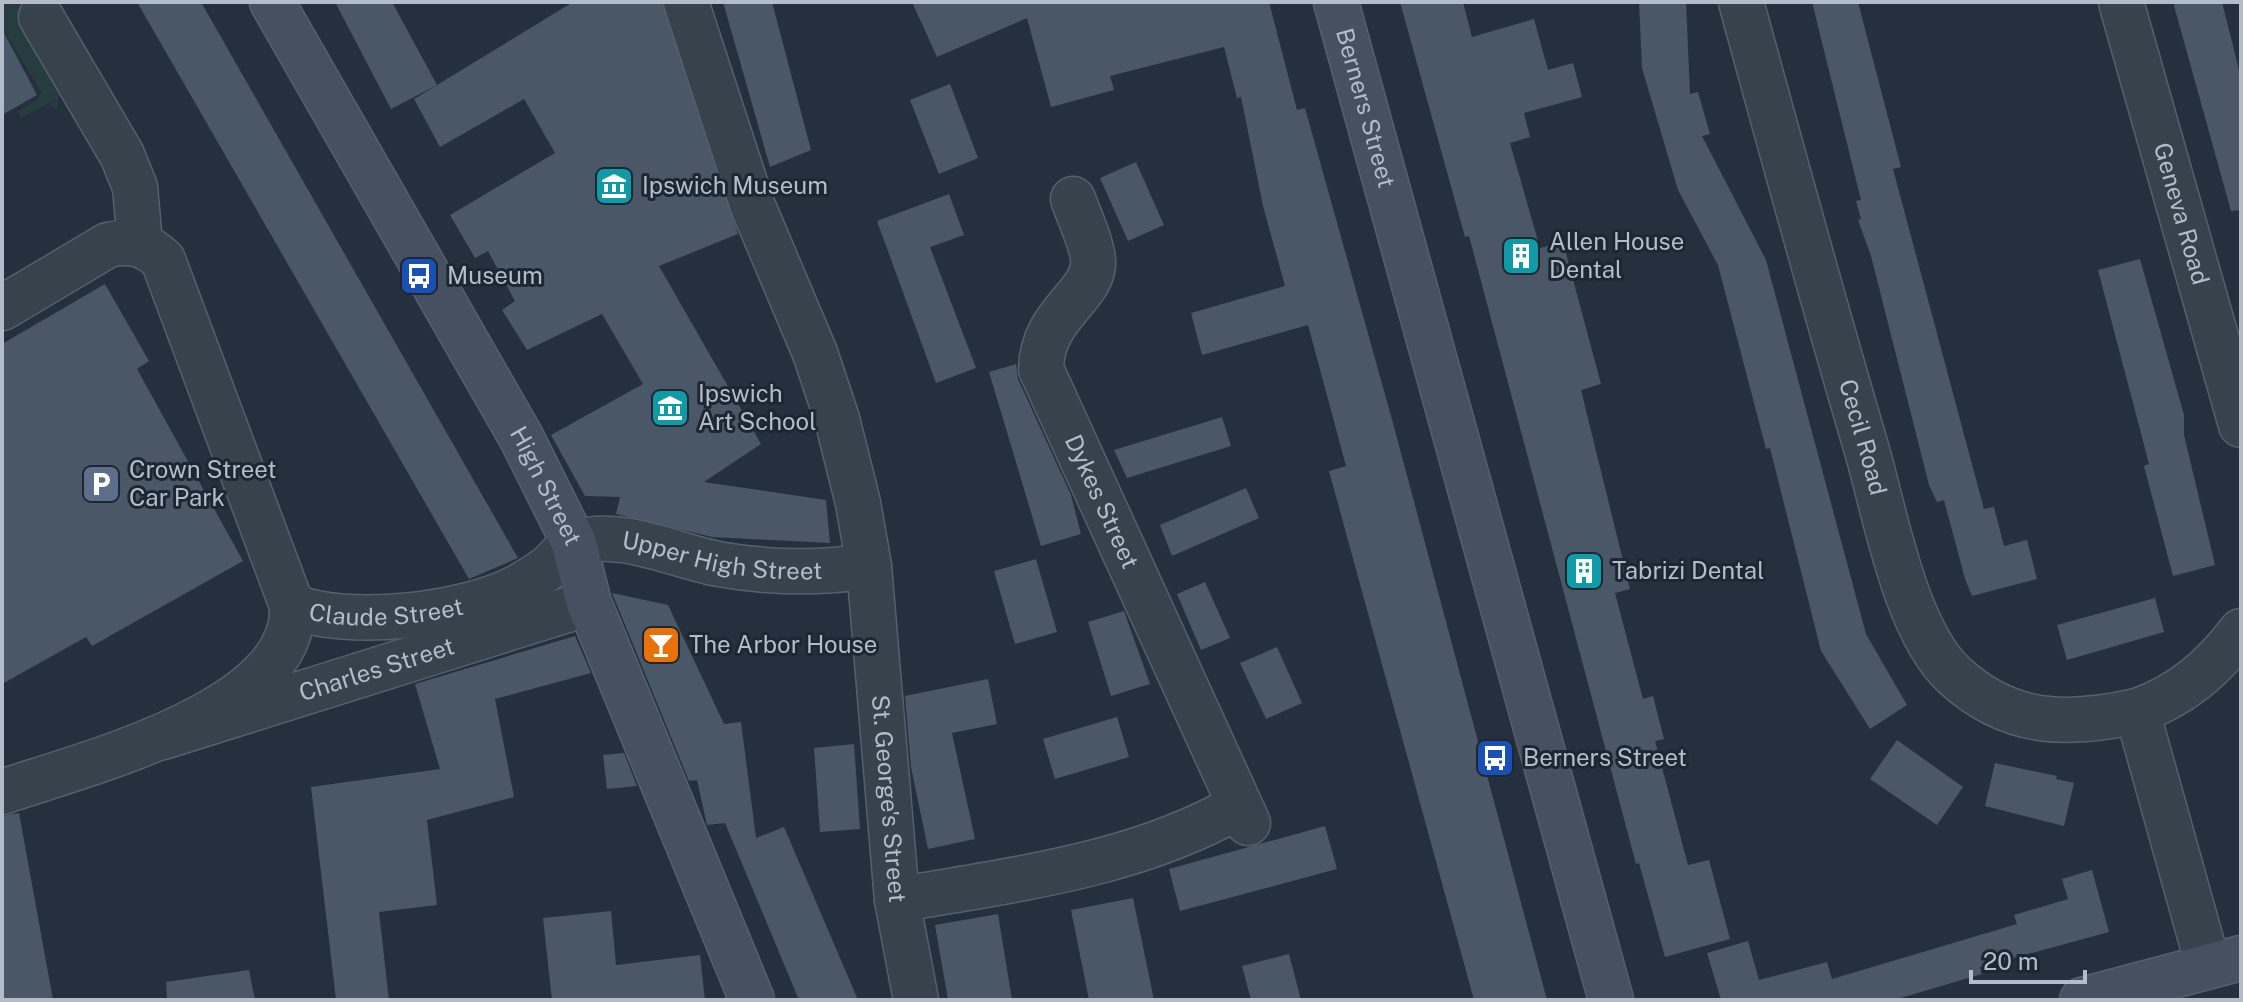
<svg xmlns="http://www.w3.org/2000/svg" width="2243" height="1002" viewBox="0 0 2243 1002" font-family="'Public Sans',sans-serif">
	<rect width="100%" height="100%" fill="#24303d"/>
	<path fill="#263c3e" d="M 2,2 L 20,2 C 16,42 69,67 57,110 L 49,103 L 21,118 L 18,111 L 37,100 L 41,92 L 2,27 Z"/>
	<g fill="#4a5766">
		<polygon points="137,2 201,2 518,558 469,579"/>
		<polygon points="335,2 392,2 437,85 391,109"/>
		<polygon points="573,2 662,2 738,234 659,266 761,444 704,482 826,500 830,543 712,537 616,514 620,497 585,496 551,435 643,384 602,314 527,350 502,310 515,301 488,251 475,258 450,215 555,153 524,99 440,147 414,99"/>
		<polygon points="723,2 772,2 811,150 770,167"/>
		<polygon points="912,2 1269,2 1297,110 1305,108 1393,423 1547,1000 1474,1000 1329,471 1346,466 1308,325 1202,355 1191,313 1285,286 1263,206 1241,97 1237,98 1224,47 1110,76 1114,90 1051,107 1027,18 937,57"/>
		<polygon points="1400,2 1463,2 1472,37 1534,19 1548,70 1573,63 1582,97 1524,113 1530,137 1510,143 1540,248 1563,242 1601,384 1581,390 1630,589 1615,593 1643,699 1653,696 1664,739 1655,741 1688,865 1709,860 1730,939 1665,957 1639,863 1636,864 1469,236 1465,237"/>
		<polygon points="1639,2 1686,2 1690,94 1698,92 1710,134 1702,136 1766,260 1866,634 1907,705 1870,729 1821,651 1770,448 1766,449 1718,265 1678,190 1642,68"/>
		<polygon points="1812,2 1858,2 1901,167 1893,169 1984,509 1994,507 2004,546 2027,540 2037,579 1972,596 1965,579 1944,500 1937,502 1929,485 1871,256 1858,220 1861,219 1856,201 1861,200"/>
		<polygon points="2173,2 2222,2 2241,78 2241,210 2231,211"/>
		<polygon points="2,29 37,95 2,115"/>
		<polygon points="950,84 978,158 939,174 910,100"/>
		<polygon points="1136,162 1164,225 1128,241 1100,178"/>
		<polygon points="949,194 964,235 930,247 976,368 936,383 877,221"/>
		<polygon points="2140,259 2184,415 2184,435 2215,565 2173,576 2144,466 2149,464 2098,270"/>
		<polygon points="105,284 149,361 137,369 243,561 92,646 86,637 2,684 2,344"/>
		<polygon points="1016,364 1018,379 1071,495 1081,534 1041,546 989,372"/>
		<polygon points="1222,417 1231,446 1127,478 1114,450"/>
		<polygon points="1246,488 1259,518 1172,556 1160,525"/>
		<polygon points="1036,559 1057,632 1015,644 994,571"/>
		<polygon points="1205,582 1230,638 1201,650 1177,594"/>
		<polygon points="612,593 668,605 724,724 741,722 756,838 784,827 858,1000 799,1000 725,823 707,825 697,780 689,781"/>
		<polygon points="2155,598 2164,632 2067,660 2057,625"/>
		<polygon points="1124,611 1150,684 1111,696 1088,622"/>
		<polygon points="575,636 591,673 495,699 514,797 427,820 437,905 379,912 389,1000 336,1000 311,787 440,769 415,684"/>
		<polygon points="1277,647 1302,703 1266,719 1240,663"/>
		<polygon points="988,679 997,724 952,733 975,839 928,849 911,767 905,696"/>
		<polygon points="1117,717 1129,757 1055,779 1043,739"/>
		<polygon points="1897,740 1963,787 1937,825 1870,779"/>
		<polygon points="854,744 860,829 820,832 814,748"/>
		<polygon points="624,753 637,786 607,789 603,755"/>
		<polygon points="1995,763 2057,776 2056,779 2074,783 2064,826 1985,806"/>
		<polygon points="19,813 53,1000 2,1000 2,816"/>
		<polygon points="1325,826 1337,869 1180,911 1169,869"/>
		<polygon points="2092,870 2109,932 1980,967 1982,974 1894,1000 1721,1000 1707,953 1748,941 1759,980 1827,962 1832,979 2017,924 2014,915 2068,899 2062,879"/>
		<polygon points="1133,898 1154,1000 1089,1000 1071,910"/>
		<polygon points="611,911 616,965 700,955 705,1000 552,1000 543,918"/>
		<polygon points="998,914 1012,1000 948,1000 935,925"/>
		<polygon points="1289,954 1301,1000 1251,1000 1242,966"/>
		<polygon points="249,970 255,1000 167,1000 166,982"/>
	</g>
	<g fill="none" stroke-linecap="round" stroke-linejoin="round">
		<defs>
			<g id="street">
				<path id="s1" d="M 686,2 L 752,204 L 815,353 L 837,419 L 858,503 L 869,566 L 897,900 L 916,1000"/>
				<path id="s2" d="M 1741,2 C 1782,151 1822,299 1866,447 C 1885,512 1905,631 1955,676 C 2011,727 2069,726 2137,711"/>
				<path id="s3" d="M 2121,2 L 2241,425"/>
				<polyline points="41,17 122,155 135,187 140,244"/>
				<path id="s4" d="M 1073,199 C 1078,214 1095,250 1093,265 C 1090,298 1042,315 1041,369 L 1248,823"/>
				<path id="s5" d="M 2,308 L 108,245 C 131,240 146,244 163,260 L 292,606 C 347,629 465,615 518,587 C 528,581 539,575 549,567 C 557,561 566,547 575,543 C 619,528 676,556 718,564 C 769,573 818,574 869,566"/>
				<path id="s6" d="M 163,737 L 589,603"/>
				<path d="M 2,792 C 80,765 298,712 292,606"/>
				<path d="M 897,900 C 1015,879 1134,866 1239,806"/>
				<path d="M 2208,965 L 2137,711 C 2181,696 2213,668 2241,631"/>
			</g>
			<g id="secondary">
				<path id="s7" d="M 272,2 L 521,437 L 574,543 L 589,603 L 752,1000"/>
				<path id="s8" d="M 1336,2 L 1611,1000"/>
				<polyline points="2082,1000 2241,958"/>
			</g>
		</defs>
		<use href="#street" stroke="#565f6b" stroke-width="47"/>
		<use href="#secondary" stroke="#565f6b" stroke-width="47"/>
		<use href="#street" stroke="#37424d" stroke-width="44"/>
		<use href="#secondary" stroke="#455160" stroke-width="44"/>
	</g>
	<defs>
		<symbol id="museum-square" viewBox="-11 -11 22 22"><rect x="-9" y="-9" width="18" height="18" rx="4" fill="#0f9aa8" stroke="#1d2732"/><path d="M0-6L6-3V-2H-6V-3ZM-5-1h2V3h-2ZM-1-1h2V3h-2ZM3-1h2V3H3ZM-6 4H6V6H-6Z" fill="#fff"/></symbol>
		<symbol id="building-square" viewBox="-11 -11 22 22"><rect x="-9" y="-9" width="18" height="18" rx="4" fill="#0f9aa8" stroke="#1d2732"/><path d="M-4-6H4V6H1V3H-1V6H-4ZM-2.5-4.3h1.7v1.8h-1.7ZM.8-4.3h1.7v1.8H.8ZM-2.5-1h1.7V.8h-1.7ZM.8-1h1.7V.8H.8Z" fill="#fff"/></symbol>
		<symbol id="bus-square" viewBox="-11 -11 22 22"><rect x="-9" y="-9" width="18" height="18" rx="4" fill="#1a4fb4" stroke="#1d2732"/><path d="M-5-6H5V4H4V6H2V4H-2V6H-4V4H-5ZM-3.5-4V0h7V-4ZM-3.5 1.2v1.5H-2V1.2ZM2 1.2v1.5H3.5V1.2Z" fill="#fff"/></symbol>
		<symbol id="parking-square" viewBox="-11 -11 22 22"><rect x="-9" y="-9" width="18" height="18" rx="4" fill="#5c6f8a" stroke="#1d2732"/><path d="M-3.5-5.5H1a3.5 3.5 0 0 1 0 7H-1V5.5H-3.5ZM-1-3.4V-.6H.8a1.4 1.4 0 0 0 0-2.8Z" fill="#fff"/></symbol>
		<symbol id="bar-square" viewBox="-11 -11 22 22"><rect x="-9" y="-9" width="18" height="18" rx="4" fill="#e8710a" stroke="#1d2732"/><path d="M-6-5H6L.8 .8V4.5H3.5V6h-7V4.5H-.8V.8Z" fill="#fff"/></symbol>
	</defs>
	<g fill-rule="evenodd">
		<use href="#museum-square" x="592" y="164" width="44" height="44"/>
		<use href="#building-square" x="1499" y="234" width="44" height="44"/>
		<use href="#bus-square" x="397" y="254" width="44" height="44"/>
		<use href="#museum-square" x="648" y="386" width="44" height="44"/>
		<use href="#parking-square" x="79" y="462" width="44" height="44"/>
		<use href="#building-square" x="1562" y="549" width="44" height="44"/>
		<use href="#bar-square" x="639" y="623" width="44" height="44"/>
		<use href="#bus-square" x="1473" y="736" width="44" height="44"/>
	</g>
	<g text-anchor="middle" stroke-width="6" stroke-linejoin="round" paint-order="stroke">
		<g font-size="24" fill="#b3bcc8" stroke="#1d2732">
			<text dy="8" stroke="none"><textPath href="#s8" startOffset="110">Berners Street</textPath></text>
			<text dy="8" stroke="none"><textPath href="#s3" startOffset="220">Geneva Road</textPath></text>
			<text dy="8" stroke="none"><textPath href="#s2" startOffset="452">Cecil Road</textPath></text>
			<text dy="8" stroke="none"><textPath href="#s7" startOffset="556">High Street</textPath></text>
			<text dy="8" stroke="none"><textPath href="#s4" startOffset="334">Dykes Street</textPath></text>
			<text dy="8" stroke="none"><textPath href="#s5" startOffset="1006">Upper High Street</textPath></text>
			<text dy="8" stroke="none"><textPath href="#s5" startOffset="648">Claude Street</textPath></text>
			<text dy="8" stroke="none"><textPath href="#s6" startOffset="224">Charles Street</textPath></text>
			<text dy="8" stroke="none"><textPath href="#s1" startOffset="828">St. George's Street</textPath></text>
		</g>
		<g font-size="24" fill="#b3bcc8" stroke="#1d2732" text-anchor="start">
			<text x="642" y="194">Ipswich Museum</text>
			<text x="1549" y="250">Allen House<tspan x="1549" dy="28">Dental</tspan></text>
			<text x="447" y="284">Museum</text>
			<text x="698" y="402">Ipswich<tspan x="698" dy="28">Art School</tspan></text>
			<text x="129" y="478">Crown Street<tspan x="129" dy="28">Car Park</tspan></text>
			<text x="1612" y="579">Tabrizi Dental</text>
			<text x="689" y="653">The Arbor House</text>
			<text x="1523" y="766">Berners Street</text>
		</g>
	</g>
	<rect width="2243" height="1002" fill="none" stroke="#b3bcc8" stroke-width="8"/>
	<path d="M1971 970v12h114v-12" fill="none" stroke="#b3bcc8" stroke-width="4"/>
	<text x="1983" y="970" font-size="24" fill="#b3bcc8" stroke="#1d2732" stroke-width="6" paint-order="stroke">20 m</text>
</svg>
